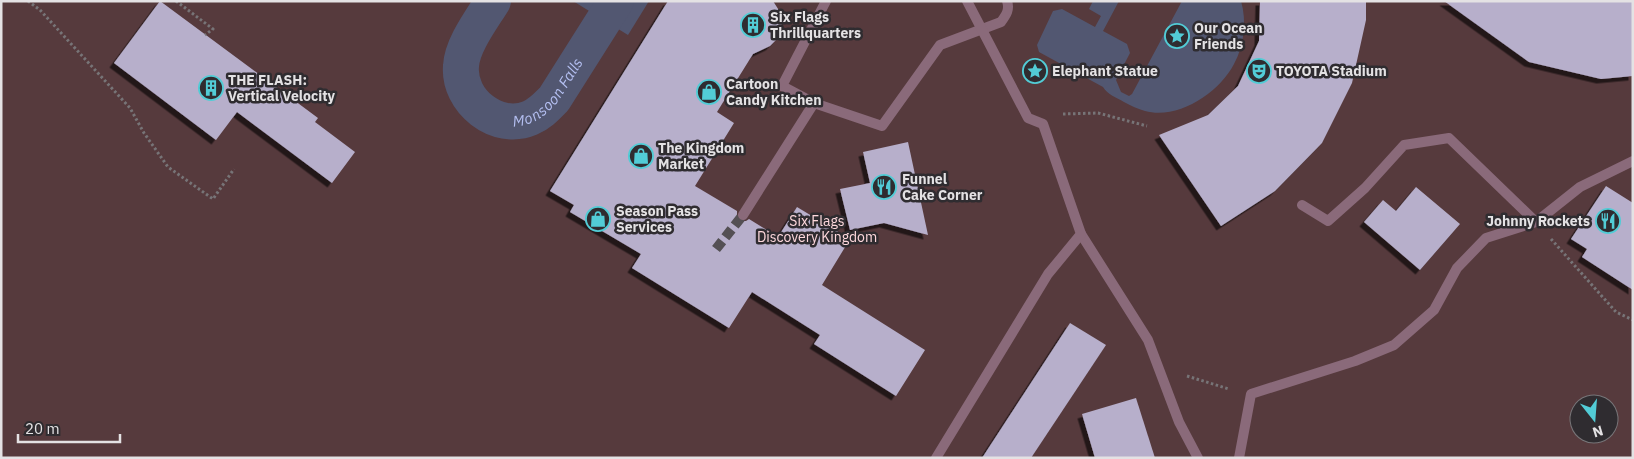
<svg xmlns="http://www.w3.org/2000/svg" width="1634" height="459" viewBox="0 0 1634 459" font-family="'IBM Plex Sans',sans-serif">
	<defs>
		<filter id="shadow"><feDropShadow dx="-4.5" dy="4.5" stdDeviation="0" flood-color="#0009"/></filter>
	</defs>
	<rect width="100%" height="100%" fill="#3a363a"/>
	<path fill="#563a3d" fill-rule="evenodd" d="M 1,1 L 1633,1 L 1633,458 L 1,458 ZM 1579,404 L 1609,404 L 1609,434 L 1579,434 Z"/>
	<g fill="#525771">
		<polygon points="573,1 649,1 628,35"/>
		<path d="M 1093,1 L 1119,1 L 1103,31 L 1127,44 L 1130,53 L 1116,80 L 1121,92 L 1129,96 L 1132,94 L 1182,1 L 1241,1 C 1247,21 1244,46 1234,64 C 1219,93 1178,120 1145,111 C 1138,109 1131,106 1124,102 C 1116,97 1108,95 1103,87 L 1039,52 L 1037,45 L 1053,11 L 1062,9 L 1095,27 L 1101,16 L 1089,9 Z"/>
	</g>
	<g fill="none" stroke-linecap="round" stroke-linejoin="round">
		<path stroke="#525771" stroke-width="36" id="s1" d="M 493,1 C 482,19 462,45 461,66 C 458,101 497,132 530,118 C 540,114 547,106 554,99 L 616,1"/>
	</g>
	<g fill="#b7afcb" filter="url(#shadow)">
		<polygon points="160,1 318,118 315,122 355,152 332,183 237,112 216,140 114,63"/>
		<polygon points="668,1 773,1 780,12 782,22 781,31 777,39 770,46 753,54 717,112 734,123 695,186 737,211 737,218 740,221 746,221 749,219 778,237 797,207 850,239 822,285 925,350 896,396 814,344 820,335 752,292 729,328 632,268 641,254 570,212 574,205 550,191"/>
		<polygon points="1260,1 1366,1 1366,20 1352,83 1322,143 1275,191 1221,226 1159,135 1208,115 1238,86 1259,41"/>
		<polygon points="1444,1 1633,1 1633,76 1601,79 1529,62"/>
		<polygon points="908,142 928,235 884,223 850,230 840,189 870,183 863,152"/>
		<polygon points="1606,186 1633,203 1633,290 1582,257 1587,249 1571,239"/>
		<polygon points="1416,187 1460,224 1420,270 1364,222 1383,200 1396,211"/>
		<polygon points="1070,323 1106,345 1031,458 982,458"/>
		<polygon points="1136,398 1155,458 1095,458 1082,414"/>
	</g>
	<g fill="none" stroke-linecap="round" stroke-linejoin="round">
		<polyline stroke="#545054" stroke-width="10" stroke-dasharray="10 5" stroke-linecap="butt" points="716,249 743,215"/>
		<g stroke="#777477" stroke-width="3" stroke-dasharray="2.5 2.5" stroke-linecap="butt">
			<polyline points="28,1 40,10 130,108 144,133 168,167 213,199 234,169"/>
			<polyline points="176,1 213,29 205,35"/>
			<polyline points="1063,114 1098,113 1147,126"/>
			<polyline points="1551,239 1616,312 1633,320"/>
			<polyline points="1187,376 1229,389"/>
		</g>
		<g stroke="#8a6a7a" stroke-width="10">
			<path d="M 826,1 L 782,86 L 814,103 L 882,126 L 940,45 L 1001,22 C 1006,15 1010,10 1007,1"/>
			<polyline points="1302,205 1328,221 1365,188 1404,145 1449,138 1536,222"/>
			<polyline points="743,215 814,103"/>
			<polyline points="1081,234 1148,340 1179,422 1198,458"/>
			<polyline points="936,458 1048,274 1081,234 1043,124 1028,118 967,1"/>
			<polyline points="1239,458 1251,394 1355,361 1394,345 1434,310 1457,268 1486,238 1536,222 1580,187 1633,161"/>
		</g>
	</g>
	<defs>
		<symbol id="building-ring" viewBox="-11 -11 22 22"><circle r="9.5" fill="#2f2c30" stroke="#52ccd6" stroke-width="1.5"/><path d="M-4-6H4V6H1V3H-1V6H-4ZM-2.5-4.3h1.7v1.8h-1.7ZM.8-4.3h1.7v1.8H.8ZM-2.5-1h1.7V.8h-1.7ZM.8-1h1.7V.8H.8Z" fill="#52ccd6"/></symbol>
		<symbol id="sight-ring" viewBox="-11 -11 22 22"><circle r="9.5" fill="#2f2c30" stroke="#52ccd6" stroke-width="1.5"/><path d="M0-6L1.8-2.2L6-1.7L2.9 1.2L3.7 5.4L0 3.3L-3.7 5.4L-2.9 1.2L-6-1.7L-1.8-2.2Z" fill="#52ccd6"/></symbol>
		<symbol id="theatre-ring" viewBox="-11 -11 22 22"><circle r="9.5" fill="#2f2c30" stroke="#52ccd6" stroke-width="1.5"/><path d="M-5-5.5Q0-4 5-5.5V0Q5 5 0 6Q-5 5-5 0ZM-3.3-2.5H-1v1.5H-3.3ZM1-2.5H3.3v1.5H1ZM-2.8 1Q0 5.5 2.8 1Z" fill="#52ccd6"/></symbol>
		<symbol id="shop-ring" viewBox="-11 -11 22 22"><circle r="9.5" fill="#2f2c30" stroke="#52ccd6" stroke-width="1.5"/><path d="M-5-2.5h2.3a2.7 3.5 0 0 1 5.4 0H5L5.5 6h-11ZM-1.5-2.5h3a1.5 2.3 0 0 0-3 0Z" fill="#52ccd6"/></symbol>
		<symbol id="restaurant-ring" viewBox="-11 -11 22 22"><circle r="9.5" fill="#2f2c30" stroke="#52ccd6" stroke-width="1.5"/><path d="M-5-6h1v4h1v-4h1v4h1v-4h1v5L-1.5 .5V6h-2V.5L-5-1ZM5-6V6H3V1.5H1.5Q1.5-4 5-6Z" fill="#52ccd6"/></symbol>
	</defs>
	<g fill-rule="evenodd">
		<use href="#building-ring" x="739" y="11" width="28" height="28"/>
		<use href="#sight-ring" x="1163" y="22" width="28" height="28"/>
		<use href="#sight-ring" x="1021" y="57" width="28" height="28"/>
		<use href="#theatre-ring" x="1245" y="57" width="28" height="28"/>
		<use href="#building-ring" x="197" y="74" width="28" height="28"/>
		<use href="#shop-ring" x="695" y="78" width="28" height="28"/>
		<use href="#shop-ring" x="627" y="142" width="28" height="28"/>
		<use href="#restaurant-ring" x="870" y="173" width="28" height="28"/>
		<use href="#shop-ring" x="584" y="205" width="28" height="28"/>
		<use href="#restaurant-ring" x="1594" y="207" width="28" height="28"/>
	</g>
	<g text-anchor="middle" stroke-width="5" stroke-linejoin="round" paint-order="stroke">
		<g font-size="14" font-weight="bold" fill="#e4e2e4" stroke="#2f2c30" text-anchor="start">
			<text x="770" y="22">Six Flags<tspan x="770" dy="16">Thrillquarters</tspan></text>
			<text x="1194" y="33">Our Ocean<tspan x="1194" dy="16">Friends</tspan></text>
			<text x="1052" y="76">Elephant Statue</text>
			<text x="1276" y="76">TOYOTA Stadium</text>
			<text x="228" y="85">THE FLASH:<tspan x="228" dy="16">Vertical Velocity</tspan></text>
			<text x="726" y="89">Cartoon<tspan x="726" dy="16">Candy Kitchen</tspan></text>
			<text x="658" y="153">The Kingdom<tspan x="658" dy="16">Market</tspan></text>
			<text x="902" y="184">Funnel<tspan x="902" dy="16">Cake Corner</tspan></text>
			<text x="616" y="216">Season Pass<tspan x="616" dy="16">Services</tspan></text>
			<text x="1590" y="226" text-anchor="end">Johnny Rockets</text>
		</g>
		<g font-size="14" fill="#fed8dc" stroke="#2f2c30">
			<text x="817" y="226">Six Flags<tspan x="817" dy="16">Discovery Kingdom</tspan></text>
		</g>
		<g font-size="15" font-style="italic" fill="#b4bff1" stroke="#2f2c30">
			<text dy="5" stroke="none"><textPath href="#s1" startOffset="205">Monsoon Falls</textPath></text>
		</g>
	</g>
	<rect width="1634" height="459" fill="none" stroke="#e4e2e4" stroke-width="5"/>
	<g transform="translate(1594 419) rotate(163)"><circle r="24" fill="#2f2c30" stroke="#777578"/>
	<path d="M0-4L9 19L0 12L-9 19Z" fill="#52ccd6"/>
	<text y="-8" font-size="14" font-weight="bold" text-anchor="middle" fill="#e4e2e4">N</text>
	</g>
	<path d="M18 434v8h102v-8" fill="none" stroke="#e4e2e4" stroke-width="2.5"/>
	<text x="25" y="434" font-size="15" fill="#e4e2e4" stroke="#2f2c30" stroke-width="4" paint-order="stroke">20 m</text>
</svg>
